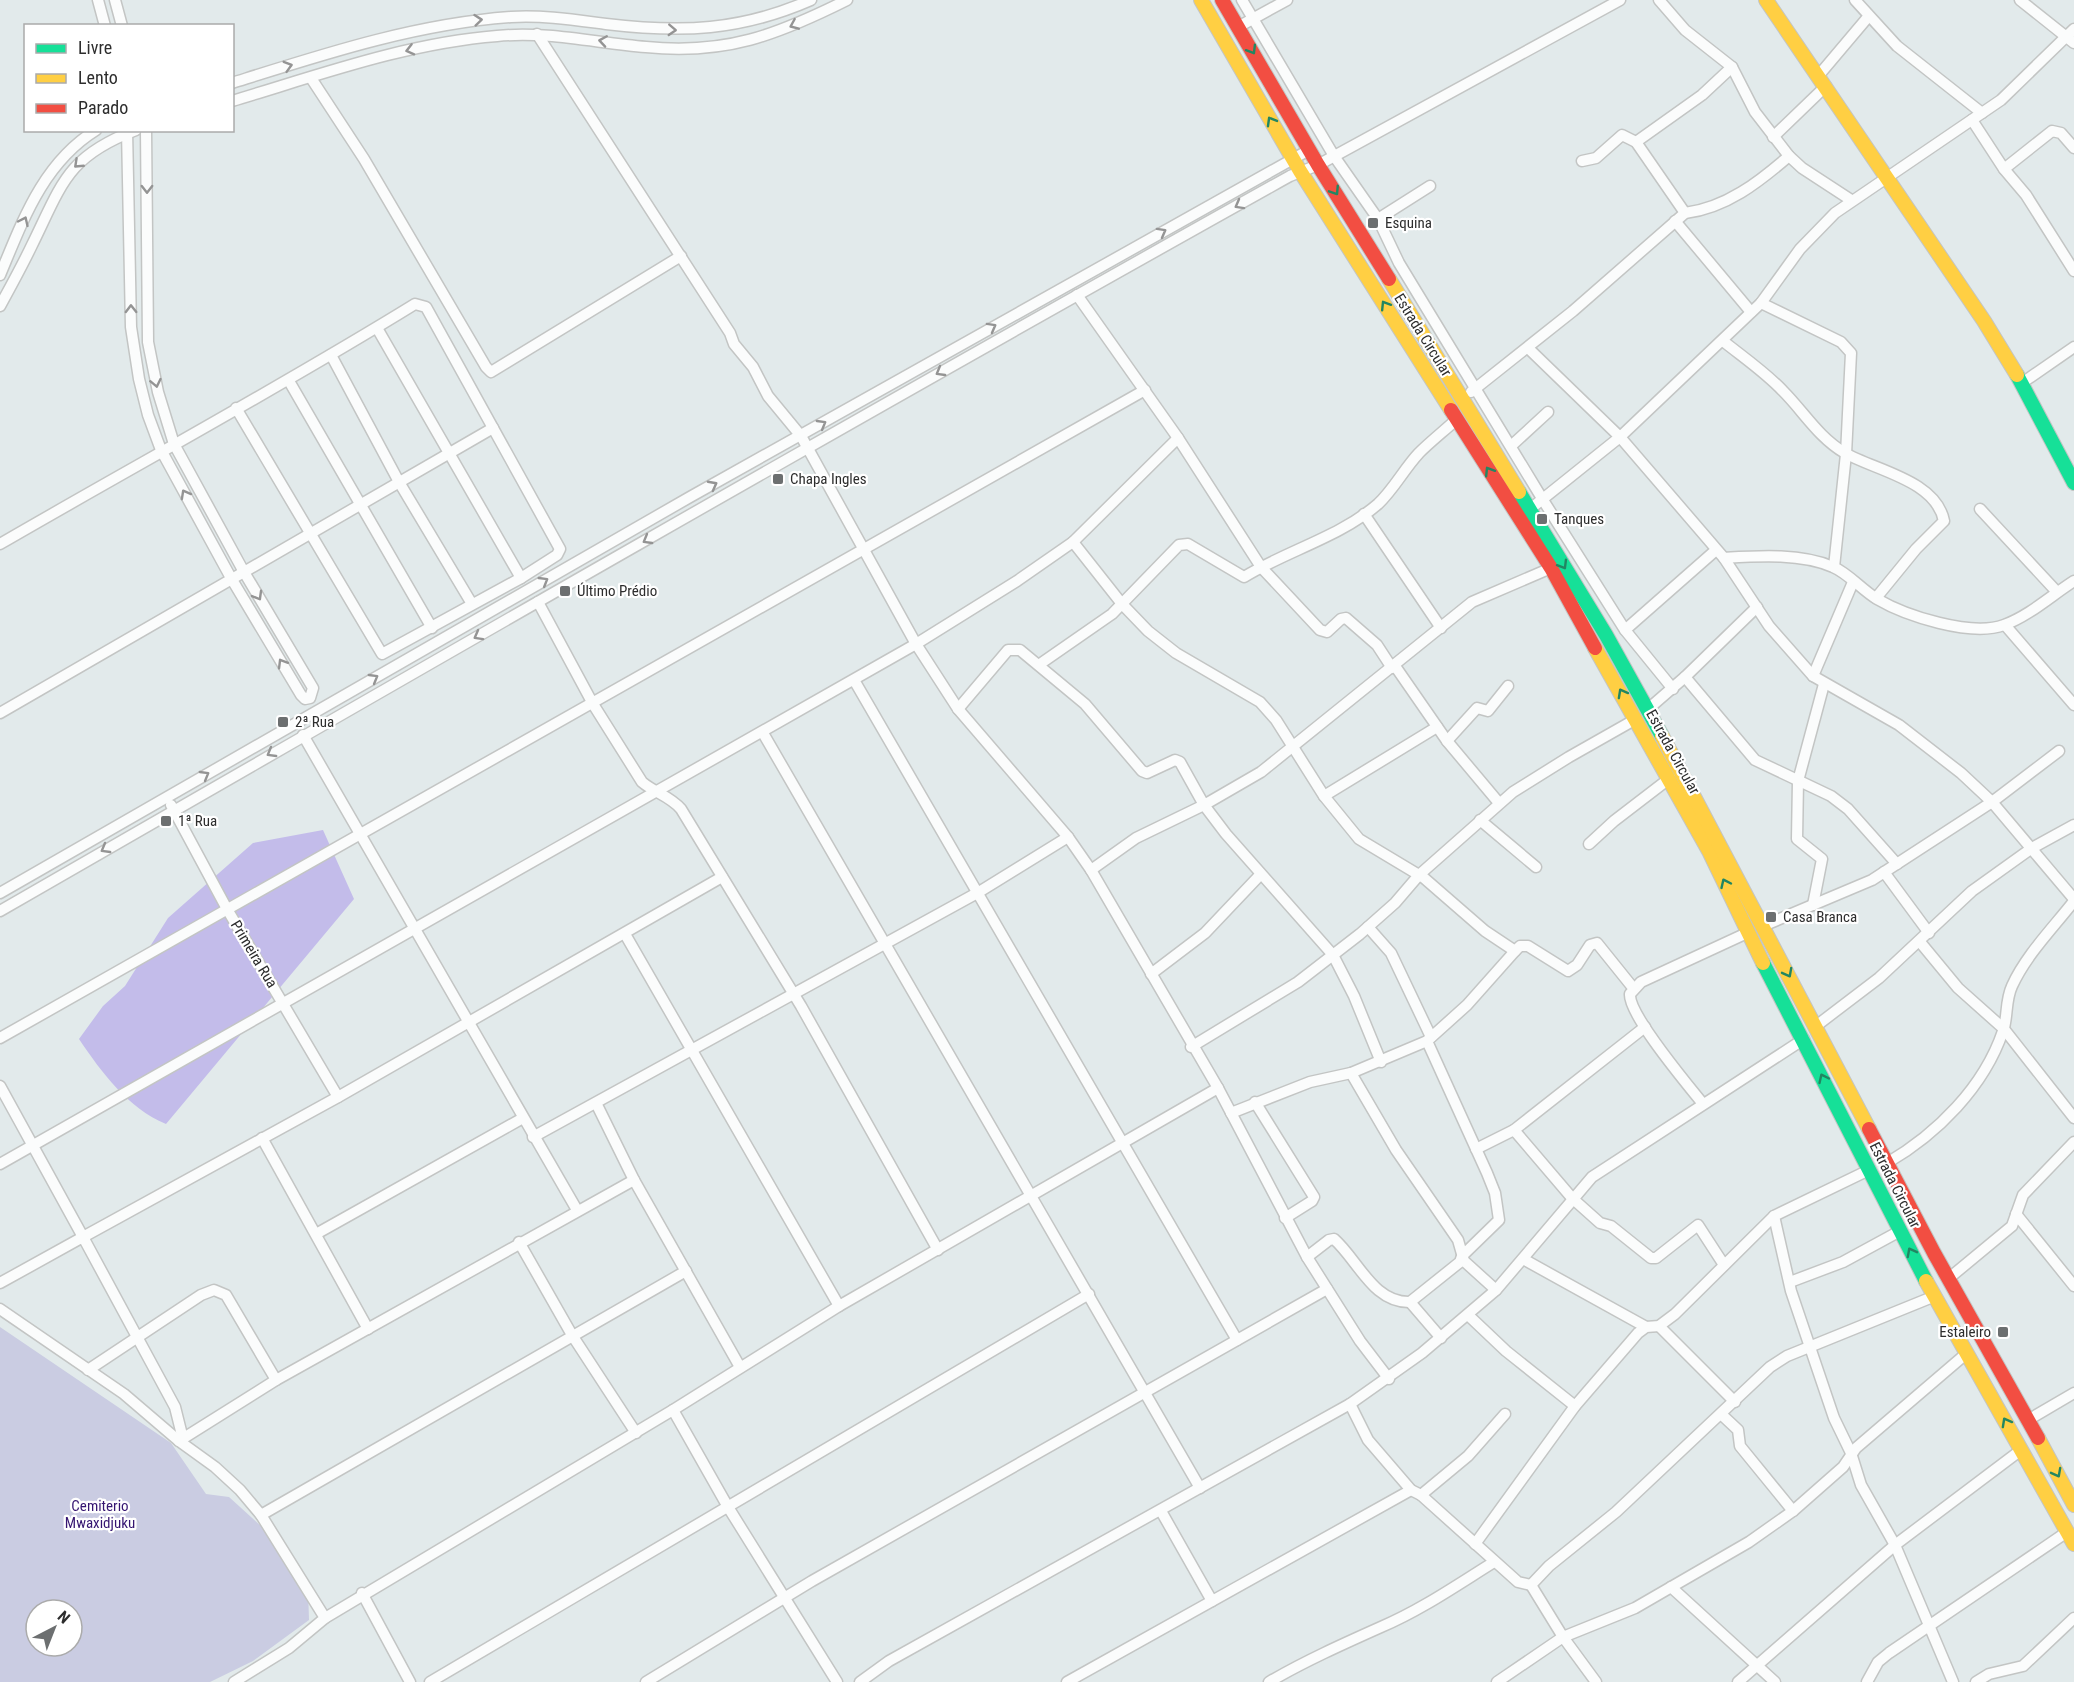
<svg xmlns="http://www.w3.org/2000/svg" width="2074" height="1682" viewBox="0 0 2074 1682" font-family="'Roboto Condensed',sans-serif">
	<rect width="100%" height="100%" fill="#e2eaeb"/>
	<path fill="#c3bcea" d="M 323,830 L 354,899 L 166,1124 C 128,1108 102,1073 79,1039 L 103,1006 L 125,986 L 168,918 L 253,843 Z"/>
	<path fill="#cacce2" fill-rule="evenodd" d="M 0,1327 L 171,1443 L 206,1494 L 229,1497 L 262,1527 L 308,1589 L 309,1620 L 253,1661 L 210,1682 L 0,1682 ZM 36,1610 L 72,1610 L 72,1646 L 36,1646 Z"/>
	<g fill="none" stroke-linecap="round" stroke-linejoin="round">
		<defs>
			<g id="street">
				<polyline points="98,0 105,26"/>
				<polyline points="115,0 122,26"/>
				<polyline points="1242,0 1334,156 1378,219 1399,263 1543,500 1625,630 1673,689"/>
				<polyline points="1659,0 1685,30 1732,67 1755,112 1789,156 1802,168 1851,200"/>
				<polyline points="1855,0 1897,46 1982,113"/>
				<polyline points="2020,0 2074,43"/>
				<polyline points="1238,27 1287,0"/>
				<polyline points="537,34 730,333 734,344 753,367 768,396 801,436 916,644 958,709 1068,837 1091,870 1218,1088 1307,1257 1360,1341 1389,1379"/>
				<polyline points="1819,75 1868,17"/>
				<polyline points="311,78 364,159 486,367 491,372 681,256"/>
				<path d="M 232,83 C 324,54 415,24 511,17 C 543,15 575,20 606,24 C 682,33 740,31 811,0"/>
				<path d="M 232,101 C 319,75 407,43 497,36 C 548,31 596,43 646,47 C 726,55 777,35 847,0"/>
				<polyline points="1972,120 2004,169 2026,195 2074,271"/>
				<polyline points="127,130 131,327 139,379 148,415 161,450 231,578 301,695 305,699 310,698 313,688 244,572 174,444 158,392 148,342 146,130"/>
				<polyline points="1773,137 1826,86"/>
				<polyline points="1636,142 1702,95 1732,67"/>
				<polyline points="1582,161 1596,158 1622,135 1636,142 1685,213"/>
				<polyline points="2004,169 2052,131 2061,133 2074,148"/>
				<polyline points="1378,219 1430,186"/>
				<polyline points="1675,221 1751,312"/>
				<path d="M 0,275 C 23,220 43,163 96,130"/>
				<polyline points="1077,295 1178,438 1261,567 1320,630 1327,632 1341,619 1346,618 1377,645 1392,668"/>
				<polyline points="1761,303 1841,342 1851,353 1846,454 1834,567"/>
				<path d="M 0,306 C 11,286 22,266 32,245 C 62,184 67,156 136,130"/>
				<polyline points="377,328 521,578"/>
				<path d="M 1723,341 C 1743,357 1765,372 1783,391 C 1804,412 1818,437 1845,453 C 1874,470 1936,480 1944,521 L 1916,549 L 1876,598"/>
				<polyline points="1528,348 1620,437 1724,558 1769,626 1813,676 1899,725 1961,773 1992,802 2074,899"/>
				<polyline points="331,355 399,482 472,604"/>
				<polyline points="289,381 432,628"/>
				<polyline points="2022,383 2074,347"/>
				<path d="M 1471,392 L 1573,311 L 1685,213 C 1726,208 1759,182 1789,156"/>
				<polyline points="1511,446 1548,412"/>
				<polyline points="1980,509 2057,592"/>
				<polyline points="1529,510 1620,437 1761,303 1800,249 1835,213 2001,100 2074,29"/>
				<polyline points="1364,514 1441,628"/>
				<polyline points="1073,542 1122,604 1148,631 1176,653 1260,702 1276,720 1324,796 1359,839 1424,878 1485,931 1515,951 1520,946 1528,946 1568,971 1577,965 1590,945 1597,943 1634,989"/>
				<path d="M 0,544 C 138,464 279,388 415,304 L 426,307 L 560,549 L 557,555 L 521,578 L 382,654 L 236,408"/>
				<path d="M 1724,558 C 1758,556 1801,553 1833,567 C 1848,573 1862,590 1877,599 C 1906,616 1971,637 2004,625 C 2029,616 2052,595 2074,581"/>
				<path d="M 538,602 L 593,704 L 642,782 C 655,793 670,796 681,809 L 801,1006 L 938,1250"/>
				<polyline points="2005,625 2074,705"/>
				<polyline points="1625,630 1716,550"/>
				<path d="M 1040,664 L 1112,614 L 1179,545 L 1188,544 L 1244,577 C 1286,551 1340,537 1378,504 C 1394,489 1404,469 1419,453 C 1431,441 1444,431 1457,419"/>
				<polyline points="1395,666 1447,741 1499,803"/>
				<polyline points="1813,676 1853,582"/>
				<polyline points="1685,677 1755,760 1831,796 1848,809 1897,864"/>
				<polyline points="854,680 1237,1340"/>
				<polyline points="958,709 1008,650 1020,650 1085,704 1142,771 1147,773 1175,760 1180,762 1204,805 1226,834 1333,955 1354,996 1381,1062"/>
				<polyline points="1647,710 1685,677 1757,607"/>
				<polyline points="0,713 493,428"/>
				<polyline points="763,733 1200,1488"/>
				<polyline points="303,735 577,1210"/>
				<polyline points="1447,741 1477,708 1488,711 1508,686"/>
				<polyline points="1324,796 1437,727"/>
				<polyline points="171,805 227,909 338,1097"/>
				<polyline points="1480,820 1536,867"/>
				<polyline points="1589,844 1614,821 1670,778"/>
				<polyline points="1091,870 1136,838 1204,805 1261,772 1472,602 1551,568"/>
				<polyline points="1884,872 1929,933"/>
				<polyline points="0,893 690,497 1309,150"/>
				<polyline points="1813,905 1822,859 1797,839 1798,781 1824,684"/>
				<path d="M 0,911 C 429,664 858,417 1290,176 L 1318,165 L 1620,0"/>
				<polyline points="1763,926 1872,880 1992,802 2059,751"/>
				<polyline points="1368,927 1391,953 1431,1037"/>
				<polyline points="625,934 839,1306"/>
				<polyline points="1920,942 1958,988 2004,1029 2074,1118"/>
				<polyline points="1151,974 1205,933 1260,875"/>
				<polyline points="1816,1026 1879,978 1972,891 2032,848 2074,825"/>
				<polyline points="0,1038 1145,390"/>
				<polyline points="1191,1047 1298,982 1360,934 1395,903 1419,875 1513,792 1569,757 1636,719"/>
				<polyline points="1351,1073 1396,1150 1458,1240 1464,1261 1496,1290"/>
				<polyline points="0,1086 83,1237 338,1097 722,877"/>
				<polyline points="1255,1102 1314,1197 1312,1201 1285,1218"/>
				<polyline points="596,1103 634,1180 740,1367"/>
				<path d="M 1703,1104 C 1687,1084 1628,1014 1630,994 L 1641,982 L 1747,933"/>
				<polyline points="1231,1113 1310,1082 1351,1073 1427,1041 1467,1005 1515,951"/>
				<polyline points="1514,1130 1572,1198 1600,1223 1611,1226 1651,1258 1656,1258 1698,1225 1724,1265"/>
				<polyline points="533,1137 979,892 1068,837"/>
				<polyline points="262,1138 368,1329"/>
				<polyline points="1476,1149 1514,1130 1645,1027"/>
				<path d="M 1887,1163 C 1937,1134 1984,1087 2003,1031 C 2008,1017 2005,1001 2012,986 C 2026,955 2053,928 2074,901"/>
				<polyline points="0,1164 916,644 1017,581 1073,542 1178,438"/>
				<polyline points="2016,1214 2074,1286"/>
				<polyline points="1774,1216 1791,1291 1834,1418 1851,1453 1861,1485 1895,1545 1953,1682"/>
				<polyline points="316,1234 523,1118"/>
				<polyline points="519,1242 572,1335 636,1433"/>
				<path d="M 1307,1257 L 1329,1240 L 1334,1239 C 1358,1260 1373,1303 1410,1302 L 1460,1262 L 1462,1256 L 1499,1220 L 1495,1193 L 1487,1173 L 1427,1041"/>
				<polyline points="1523,1259 1646,1327"/>
				<polyline points="1948,1279 2012,1226 2023,1195 2074,1142"/>
				<polyline points="1790,1282 1843,1262 1900,1231"/>
				<polyline points="0,1283 83,1237 175,1407 183,1439"/>
				<polyline points="1410,1302 1441,1338"/>
				<polyline points="0,1309 124,1394 179,1441 215,1467 240,1490 261,1515 325,1618 289,1648 234,1682"/>
				<polyline points="1468,1315 1506,1351 1575,1406"/>
				<polyline points="1659,1326 1735,1402"/>
				<polyline points="88,1370 201,1295 214,1290 226,1295 276,1380"/>
				<polyline points="1350,1404 1368,1440 1411,1490 1421,1495 1518,1582 1531,1585"/>
				<polyline points="673,1410 728,1507 837,1682"/>
				<polyline points="1722,1415 1738,1430 1740,1446 1793,1511"/>
				<polyline points="2028,1420 2074,1393"/>
				<polyline points="179,1441 276,1380 634,1180"/>
				<polyline points="1421,1495 1468,1456 1505,1414"/>
				<polyline points="1161,1511 1212,1601"/>
				<polyline points="261,1515 686,1271"/>
				<polyline points="1475,1544 1575,1406 1638,1333 1646,1327 1659,1326 1675,1314 1774,1216 1869,1170"/>
				<polyline points="1531,1585 1549,1566 1616,1512 1770,1367 1787,1356 1935,1296"/>
				<polyline points="1531,1585 1563,1637 1596,1682"/>
				<polyline points="1671,1587 1775,1682"/>
				<polyline points="362,1593 410,1682"/>
				<polyline points="325,1618 673,1410 839,1306 1218,1088"/>
				<polyline points="430,1682 1089,1294"/>
				<polyline points="646,1682 812,1581 1327,1289"/>
				<polyline points="860,1682 889,1661 1350,1404 1422,1353 1496,1290 1592,1177 1804,1039"/>
				<polyline points="1067,1682 1411,1490"/>
				<path d="M 1269,1682 C 1305,1661 1343,1644 1381,1627 C 1421,1610 1457,1585 1494,1562"/>
				<polyline points="1497,1682 1563,1637 1635,1608 1749,1542 1793,1511 1843,1467 1856,1448 1967,1353"/>
				<polyline points="1738,1682 1895,1545 2021,1450"/>
				<polyline points="1867,1682 1878,1662 1889,1653 2067,1532"/>
				<polyline points="1976,1682 1989,1674 2023,1666 2074,1618"/>
			</g>
			<g id="fast">
				<polyline points="2017,375 2074,483"/>
				<polyline points="1519,492 1606,635 1662,736"/>
				<polyline points="1763,963 1926,1281"/>
			</g>
			<g id="slow">
				<polyline points="1201,0 1300,171 1451,410"/>
				<polyline points="1766,0 1984,321 2017,375"/>
				<polyline points="1389,279 1519,492"/>
				<polyline points="1595,648 1709,851 1763,963"/>
				<polyline points="1662,736 1869,1129"/>
				<polyline points="1926,1281 2074,1544"/>
				<polyline points="2038,1438 2074,1505"/>
			</g>
			<g id="jam">
				<polyline points="1222,0 1318,165 1389,279"/>
				<polyline points="1451,410 1551,568 1595,648"/>
				<polyline points="1869,1129 1934,1253 2038,1438"/>
			</g>
		</defs>
		<use href="#street" stroke="#c3c5c4" stroke-width="13"/>
		<use href="#fast" stroke="#c3c5c4" stroke-width="16"/>
		<use href="#slow" stroke="#c3c5c4" stroke-width="16"/>
		<use href="#jam" stroke="#c3c5c4" stroke-width="16"/>
		<use href="#street" stroke="#fbfcfc" stroke-width="10"/>
		<use href="#fast" stroke="#16e098" stroke-width="14"/>
		<use href="#slow" stroke="#ffcf43" stroke-width="14"/>
		<use href="#jam" stroke="#f24e42" stroke-width="14"/>
	</g>
	<defs><path id="oneway-chevron" d="M-2-3.5L2.5 0L-2 3.5" fill="none" stroke-width="1.6" stroke-linecap="round" stroke-linejoin="round" transform="scale(1.5)"/></defs>
	<g stroke="#949494">
		<use href="#oneway-chevron" transform="translate(478 20) rotate(-6)"/>
		<use href="#oneway-chevron" transform="translate(794 25) rotate(157)"/>
		<use href="#oneway-chevron" transform="translate(672 30) rotate(3)"/>
		<use href="#oneway-chevron" transform="translate(603 41) rotate(-171)"/>
		<use href="#oneway-chevron" transform="translate(410 50) rotate(166)"/>
		<use href="#oneway-chevron" transform="translate(288 66) rotate(-16)"/>
		<use href="#oneway-chevron" transform="translate(78 164) rotate(137)"/>
		<use href="#oneway-chevron" transform="translate(147 189) rotate(90)"/>
		<use href="#oneway-chevron" transform="translate(1239 205) rotate(151)"/>
		<use href="#oneway-chevron" transform="translate(24 221) rotate(-65)"/>
		<use href="#oneway-chevron" transform="translate(1162 232) rotate(-29)"/>
		<use href="#oneway-chevron" transform="translate(131 309) rotate(-91)"/>
		<use href="#oneway-chevron" transform="translate(992 327) rotate(-29)"/>
		<use href="#oneway-chevron" transform="translate(940 372) rotate(150)"/>
		<use href="#oneway-chevron" transform="translate(156 383) rotate(78)"/>
		<use href="#oneway-chevron" transform="translate(822 424) rotate(-30)"/>
		<use href="#oneway-chevron" transform="translate(713 485) rotate(-28)"/>
		<use href="#oneway-chevron" transform="translate(185 494) rotate(-119)"/>
		<use href="#oneway-chevron" transform="translate(647 540) rotate(150)"/>
		<use href="#oneway-chevron" transform="translate(544 581) rotate(-31)"/>
		<use href="#oneway-chevron" transform="translate(258 596) rotate(60)"/>
		<use href="#oneway-chevron" transform="translate(478 636) rotate(151)"/>
		<use href="#oneway-chevron" transform="translate(282 663) rotate(-121)"/>
		<use href="#oneway-chevron" transform="translate(374 678) rotate(-30)"/>
		<use href="#oneway-chevron" transform="translate(271 753) rotate(150)"/>
		<use href="#oneway-chevron" transform="translate(205 775) rotate(-30)"/>
		<use href="#oneway-chevron" transform="translate(105 849) rotate(150)"/>
	</g>
	<g stroke="#228662">
		<use href="#oneway-chevron" transform="translate(1252 50) rotate(59)"/>
		<use href="#oneway-chevron" transform="translate(1271 121) rotate(-120)"/>
		<use href="#oneway-chevron" transform="translate(1335 191) rotate(57)"/>
		<use href="#oneway-chevron" transform="translate(1385 305) rotate(-122)"/>
		<use href="#oneway-chevron" transform="translate(1489 471) rotate(-122)"/>
		<use href="#oneway-chevron" transform="translate(1563 565) rotate(59)"/>
		<use href="#oneway-chevron" transform="translate(1622 693) rotate(-119)"/>
		<use href="#oneway-chevron" transform="translate(1725 883) rotate(-115)"/>
		<use href="#oneway-chevron" transform="translate(1788 973) rotate(62)"/>
		<use href="#oneway-chevron" transform="translate(1823 1078) rotate(-115)"/>
		<use href="#oneway-chevron" transform="translate(1911 1252) rotate(-118)"/>
		<use href="#oneway-chevron" transform="translate(2006 1422) rotate(-119)"/>
		<use href="#oneway-chevron" transform="translate(2057 1473) rotate(62)"/>
	</g>
	<g fill="#6c6f70" stroke="#fff" stroke-width="2">
		<rect x="1367" y="217" width="12" height="12" rx="3"/>
		<rect x="772" y="473" width="12" height="12" rx="3"/>
		<rect x="1536" y="513" width="12" height="12" rx="3"/>
		<rect x="559" y="585" width="12" height="12" rx="3"/>
		<rect x="277" y="716" width="12" height="12" rx="3"/>
		<rect x="160" y="815" width="12" height="12" rx="3"/>
		<rect x="1765" y="911" width="12" height="12" rx="3"/>
		<rect x="1997" y="1326" width="12" height="12" rx="3"/>
	</g>
	<g text-anchor="middle" stroke-width="4.5" stroke-linejoin="round" paint-order="stroke">
		<g font-size="15" fill="#2d2d2d" stroke="#fff" text-anchor="start">
			<text x="1385" y="228">Esquina</text>
			<text x="790" y="484">Chapa Ingles</text>
			<text x="1554" y="524">Tanques</text>
			<text x="577" y="596">Último Prédio</text>
			<text x="295" y="727">2ª Rua</text>
			<text x="178" y="826">1ª Rua</text>
			<text x="1783" y="922">Casa Branca</text>
			<text x="1991" y="1337" text-anchor="end">Estaleiro</text>
		</g>
		<g font-size="15" fill="#2d2d2d" stroke="#fff">
			<text transform="translate(1423 335) rotate(58)" y="5">Estrada Circular</text>
			<text transform="translate(1673 752) rotate(61)" y="5">Estrada Circular</text>
			<text transform="translate(254 954) rotate(59)" y="5">Primeira Rua</text>
			<text transform="translate(1895 1185) rotate(63)" y="5">Estrada Circular</text>
		</g>
		<g font-size="15" fill="#351571" stroke="#fff">
			<text x="100" y="1511">Cemiterio<tspan x="100" dy="17">Mwaxidjuku</tspan></text>
		</g>
	</g>
	<rect x="24" y="24" width="210" height="108" fill="#ffffff" stroke="#ababab" stroke-width="1.5"/>
	<rect x="36" y="44" width="30" height="9" fill="#16e098" stroke="#ababab" stroke-width="1.5"/>
	<text x="78" y="54" font-size="18" fill="#2d2d2d">Livre</text>
	<rect x="36" y="74" width="30" height="9" fill="#ffcf43" stroke="#ababab" stroke-width="1.5"/>
	<text x="78" y="84" font-size="18" fill="#2d2d2d">Lento</text>
	<rect x="36" y="104" width="30" height="9" fill="#f24e42" stroke="#ababab" stroke-width="1.5"/>
	<text x="78" y="114" font-size="18" fill="#2d2d2d">Parado</text>
	<g transform="translate(54 1628) rotate(42)"><circle r="28" fill="#ffffff" stroke="#ababab" stroke-width="1.5"/>
	<path d="M0-4.5L10 22L0 15L-10 22Z" fill="#6c6f70"/>
	<text y="-9" font-size="16" font-weight="bold" text-anchor="middle" fill="#2d2d2d">N</text>
	</g>
</svg>
